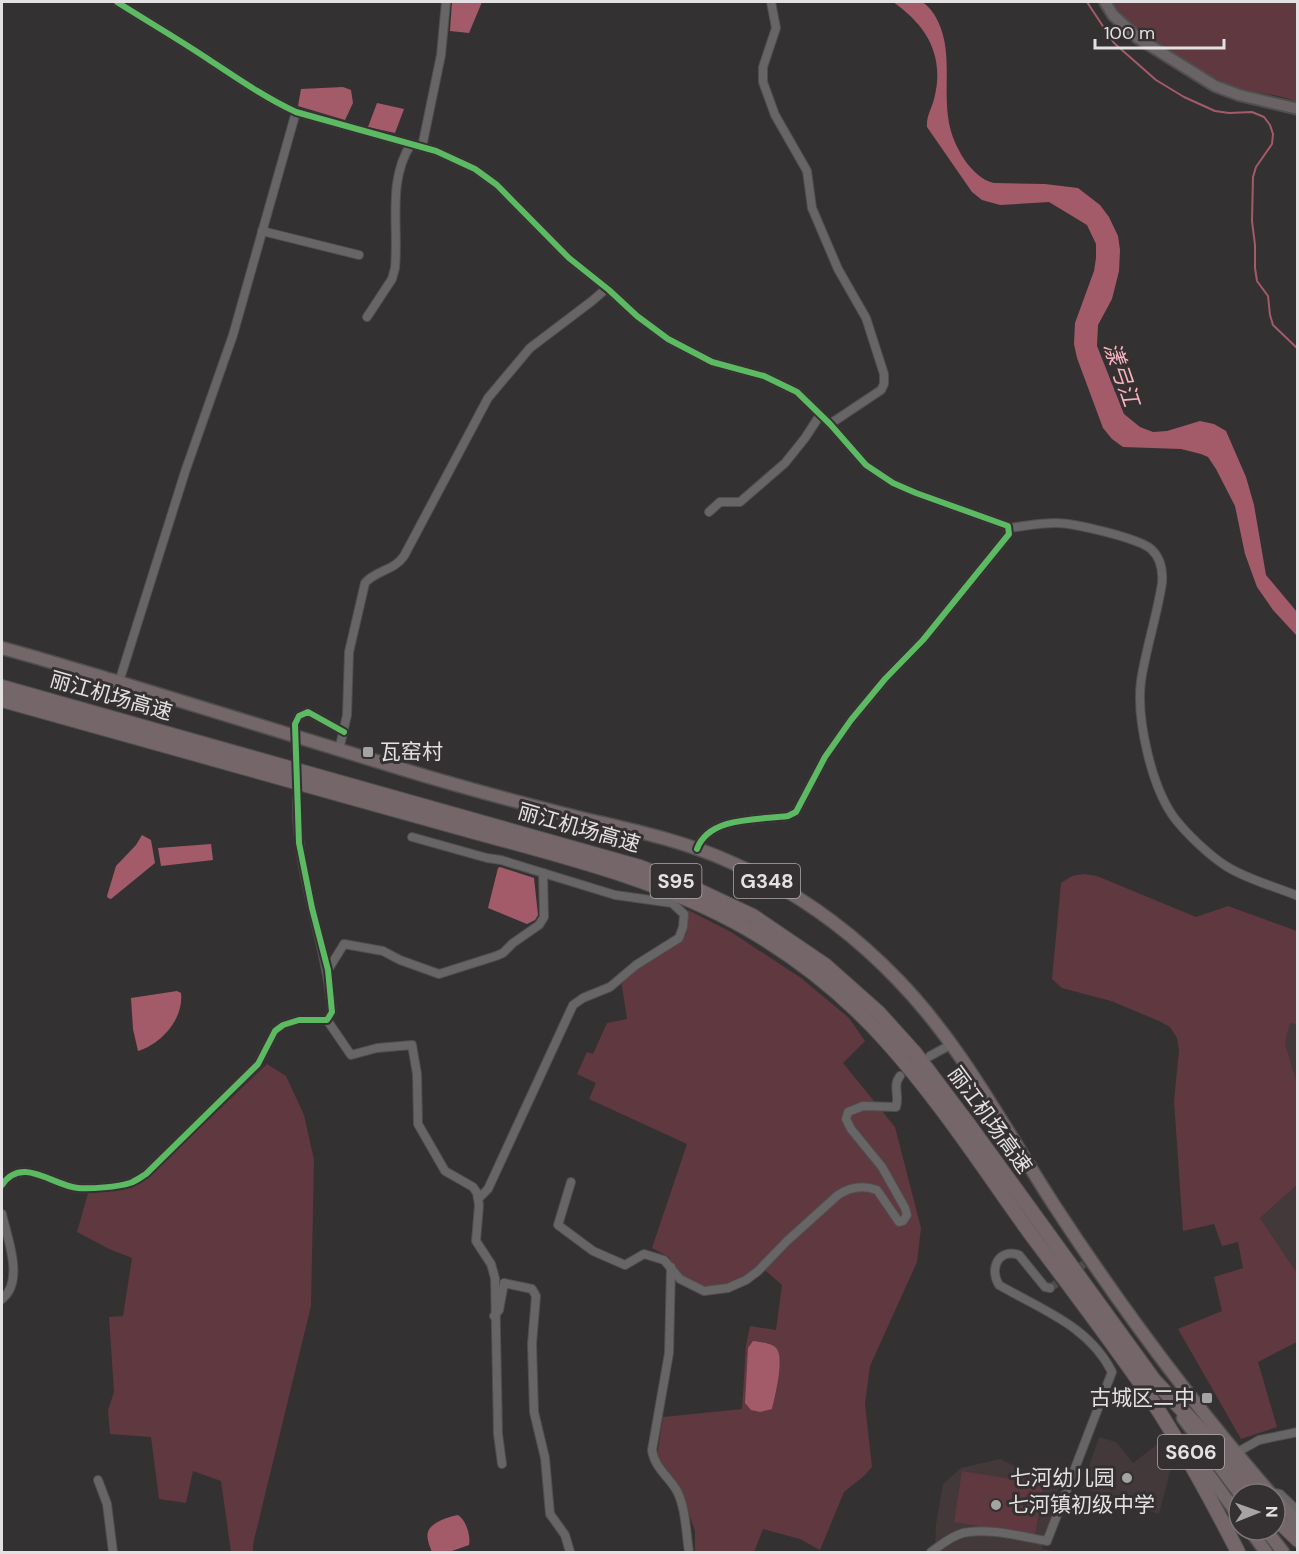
<svg xmlns="http://www.w3.org/2000/svg" width="1299" height="1554" viewBox="0 0 1299 1554" font-family="'DM Sans','Noto Sans SC',sans-serif">
	<rect width="100%" height="100%" fill="#343132"/>
	<g fill="#43383a">
		<polygon points="1290,1023 1297,1025 1297,1083 1285,1043"/>
		<polygon points="1297,1185 1297,1273 1260,1218"/>
		<polygon points="1099,1437 1116,1442 1133,1463 1159,1443 1171,1468 1159,1514 1082,1488"/>
		<polygon points="1000,1459 1059,1486 1042,1549 1059,1552 935,1552 936,1524 943,1484 961,1468"/>
	</g>
	<g fill="#5f3840">
		<path d="M 1113,2 L 1297,2 L 1297,102 C 1279,94 1258,94 1238,88 C 1217,81 1200,69 1181,57 C 1155,41 1129,28 1113,2 Z"/>
		<polygon points="1084,874 1097,876 1196,917 1228,906 1297,931 1297,1025 1290,1023 1285,1043 1297,1083 1297,1185 1260,1218 1297,1273 1297,1342 1258,1362 1277,1427 1241,1439 1178,1329 1222,1311 1214,1277 1243,1268 1238,1242 1222,1246 1214,1224 1183,1231 1174,1101 1179,1050 1177,1038 1170,1027 1159,1021 1111,1001 1062,988 1052,979 1061,883 1072,876"/>
		<polygon points="688,910 731,932 801,978 849,1018 865,1041 843,1063 895,1127 921,1228 917,1262 870,1366 865,1404 872,1467 864,1476 844,1492 820,1550 800,1539 763,1529 754,1552 695,1552 695,1531 680,1488 657,1456 663,1417 742,1409 746,1345 750,1326 776,1330 782,1285 759,1265 742,1278 715,1288 705,1287 675,1271 669,1257 652,1248 687,1144 589,1099 596,1083 577,1074 587,1052 593,1054 607,1023 627,1019 621,980 679,943 686,935"/>
		<polygon points="267,1064 286,1076 304,1115 314,1160 311,1306 253,1544 253,1552 231,1552 221,1481 193,1471 186,1503 159,1499 151,1437 110,1434 108,1410 114,1392 109,1317 123,1316 132,1258 109,1249 77,1232 89,1190 129,1188 143,1182"/>
		<polygon points="962,1471 1044,1484 1035,1535 954,1522"/>
	</g>
	<g fill="#a35b6a">
		<polygon points="452,2 482,2 469,33 450,31"/>
		<path d="M 893,2 C 901,1 914,0 921,2 C 926,3 931,10 934,14 C 955,48 942,86 949,123 C 953,145 971,178 994,183 L 1045,184 L 1078,188 L 1100,205 L 1109,217 L 1118,236 L 1120,250 L 1119,271 L 1112,299 L 1098,325 L 1097,346 L 1124,414 L 1140,427 L 1153,432 L 1167,431 L 1200,421 L 1214,424 L 1226,431 L 1246,477 L 1254,505 L 1266,575 L 1297,612 L 1297,636 L 1273,610 L 1257,587 L 1245,554 L 1235,506 L 1216,469 L 1208,457 L 1201,454 L 1181,449 L 1123,447 L 1112,439 L 1103,428 L 1077,358 L 1074,344 L 1075,323 L 1094,271 L 1096,258 L 1096,244 L 1087,225 L 1049,202 L 1000,205 L 982,200 L 972,192 L 927,127 C 926,115 933,107 935,95 C 944,54 926,25 893,2 Z"/>
		<polygon points="343,87 351,90 353,103 345,120 298,106 301,89"/>
		<polygon points="377,103 404,109 395,133 368,127"/>
		<polygon points="142,835 151,840 155,863 111,899 108,898 107,896 116,866 136,845"/>
		<polygon points="211,844 213,860 161,866 158,848"/>
		<polygon points="500,867 534,878 538,915 535,920 527,924 488,908 498,868"/>
		<path d="M 177,991 L 181,993 C 184,1019 161,1044 138,1051 L 133,1029 L 131,998 Z"/>
		<path d="M 753,1341 C 760,1342 771,1343 776,1348 C 785,1357 775,1396 772,1409 L 760,1412 L 751,1410 L 745,1403 L 748,1348 Z"/>
		<path d="M 458,1515 C 466,1520 471,1536 469,1545 L 452,1551 L 432,1552 C 430,1547 426,1538 428,1532 C 430,1523 450,1516 458,1515 Z"/>
	</g>
	<g fill="none" stroke-linecap="round" stroke-linejoin="round">
		<polyline stroke="#a35b6a" stroke-width="2" points="1087,2 1114,43 1156,80 1184,97 1215,111 1229,113 1252,112 1264,117 1270,125 1273,134 1272,144 1256,167 1253,177 1252,221 1255,245 1255,268 1257,281 1268,296 1270,315 1273,325 1298,349"/>
		<g stroke="#4e4b4c" stroke-width="8" stroke-dasharray="8 4" stroke-linecap="butt">
			<polyline points="294,734 297,798"/>
			<polyline points="1050,1288 1084,1264"/>
		</g>
		<defs>
			<g id="minor">
				<path d="M 117,2 C 147,21 178,39 208,59 C 237,78 264,97 296,112 L 436,151 L 475,169 L 497,185 L 569,258 L 609,290 L 637,316 L 668,339 L 712,362 L 764,376 L 797,392 L 830,424 L 866,465 L 893,483 L 916,493 L 1008,526 L 1009,534 L 923,640 L 885,679 L 851,720 L 825,757 L 796,812 L 788,816 C 760,820 709,816 697,849"/>
				<polyline points="771,2 776,28 763,67 763,82 775,115 807,171 812,208 838,269 866,318 884,374 884,384 881,390 830,424"/>
				<polyline points="422,147 441,55 446,2"/>
				<polyline points="262,231 359,255"/>
				<path d="M 367,317 L 392,279 L 395,268 C 399,226 387,181 411,144"/>
				<polyline points="709,512 720,502 740,502 785,463 805,438 820,415"/>
				<path d="M 1009,528 C 1025,526 1040,523 1056,523 C 1074,523 1138,538 1151,549 C 1161,558 1163,570 1162,583 C 1157,616 1146,648 1141,681 C 1136,719 1152,790 1176,820 C 1188,835 1210,856 1226,866 C 1248,880 1274,886 1298,896"/>
				<polyline points="119,682 185,472 233,335 296,112"/>
				<polyline points="295,724 299,716 308,712 344,732"/>
				<path d="M 339,750 L 347,715 L 349,652 L 365,583 C 376,570 394,571 404,556 L 488,398 L 530,348 L 592,301 L 607,288"/>
				<polyline points="412,837 487,858 501,860 615,895 672,903 684,914 683,927 679,938 636,965 610,987 583,998 573,1005 488,1189 479,1198"/>
				<polyline points="328,970 344,944 383,951 400,960 439,974 496,956 503,953 513,943 539,925 544,917 543,873"/>
				<polyline points="327,1020 351,1055 377,1048 412,1045 417,1074 418,1124 445,1171 473,1187 477,1193 479,1205 476,1241 491,1264 495,1278 498,1434 502,1464"/>
				<polyline points="930,1056 952,1044"/>
				<path d="M 571,1182 L 558,1225 L 593,1251 L 625,1265 L 644,1254 L 664,1260 L 680,1279 L 704,1291 L 728,1288 L 746,1280 L 758,1271 L 787,1241 L 838,1195 C 850,1187 863,1185 877,1190 L 899,1222 L 903,1221 L 907,1215 L 905,1208 L 882,1167 L 851,1129 L 846,1119 L 848,1112 L 863,1106 L 896,1107 C 900,1096 892,1086 900,1076"/>
				<path d="M 2,1185 C 22,1155 53,1186 78,1188 C 90,1189 118,1187 130,1183 C 136,1181 141,1177 146,1174 L 258,1064 L 275,1031 L 283,1025 L 299,1020 L 327,1020 L 332,1012 C 326,940 295,872 297,798"/>
				<path d="M 2,1214 C 7,1238 25,1281 2,1299"/>
				<path d="M 671,1267 L 669,1353 L 652,1450 C 654,1467 669,1477 677,1491 C 686,1509 686,1533 689,1552"/>
				<polyline points="494,1316 499,1310 504,1283 532,1289 536,1296 532,1344 534,1412 545,1458 550,1514 565,1535 570,1552"/>
				<polyline points="1236,1453 1259,1440 1298,1432"/>
				<polyline points="98,1480 107,1504 113,1552"/>
				<polyline points="1270,1492 1280,1494 1298,1511"/>
				<path d="M 931,1552 C 941,1545 951,1536 963,1533 C 987,1527 1023,1537 1047,1541 L 1112,1372 C 1089,1326 1042,1310 999,1285 C 989,1269 998,1248 1019,1255 L 1045,1287 L 1050,1288"/>
			</g>
			<polyline id="secondary" points="1105,2 1113,15 1138,38 1215,86 1239,95 1298,109"/>
			<g id="trunk">
				<path d="M 2,648 C 43,659 84,672 125,684 C 218,712 310,741 402,769 C 461,787 521,803 581,818 C 631,830 681,840 728,861 C 791,888 850,930 898,980 C 962,1046 1004,1128 1054,1205 C 1120,1306 1192,1403 1271,1494"/>
				<polyline points="1183,1418 1240,1494"/>
				<polyline points="1184,1441 1239,1516"/>
				<polyline points="1275,1498 1298,1523"/>
				<polyline points="1250,1530 1266,1552"/>
				<polyline points="1266,1530 1283,1552"/>
			</g>
			<g id="motorway">
				<polyline points="2,687 640,867 687,885 753,916 825,965 879,1013 915,1053 970,1126 1154,1380 1214,1444 1255,1494"/>
				<path d="M 2,700 C 150,741 298,783 446,824 C 545,852 655,876 746,928 C 798,958 847,997 887,1042 C 940,1101 984,1169 1030,1233 C 1068,1284 1107,1335 1143,1387 C 1179,1440 1209,1495 1238,1552"/>
				<polyline points="1275,1518 1298,1540"/>
			</g>
		</defs>
		<use href="#minor" stroke="#504e4f" stroke-width="10"/>
		<use href="#secondary" stroke="#504e4f" stroke-width="14"/>
		<use href="#trunk" stroke="#504e4f" stroke-width="15"/>
		<use href="#motorway" stroke="#504e4f" stroke-width="16"/>
		<use href="#minor" stroke="#676565" stroke-width="8"/>
		<use href="#secondary" stroke="#6a6365" stroke-width="10"/>
		<use href="#trunk" stroke="#74676a" stroke-width="12"/>
		<use href="#motorway" stroke="#746669" stroke-width="14"/>
		<defs>
			<g id="cycleway">
				<path d="M 117,2 C 147,21 178,39 208,59 C 237,78 264,97 296,112 L 436,151 L 475,169 L 497,185 L 569,258 L 609,290 L 637,316 L 668,339 L 712,362 L 764,376 L 797,392 L 830,424 L 866,465 L 893,483 L 916,493 L 1008,526 L 1009,534 L 923,640 L 885,679 L 851,720 L 825,757 L 796,812 L 788,816 C 760,820 709,816 697,849"/>
				<path d="M 2,1185 C 22,1155 53,1186 78,1188 C 90,1189 118,1187 130,1183 C 136,1181 141,1177 146,1174 L 258,1064 L 275,1031 L 283,1025 L 299,1020 L 327,1020 L 332,1012 L 328,970 L 312,908 L 299,843 L 295,724 L 299,716 L 308,712 L 344,732"/>
			</g>
		</defs>
		<use href="#cycleway" stroke="#353031" stroke-width="10"/>
		<use href="#cycleway" stroke="#5cba63" stroke-width="6"/>
	</g>
	<g fill="#a6a3a4" stroke="#353031" stroke-width="2">
		<rect x="362" y="746" width="12" height="12" rx="3"/>
		<rect x="1201" y="1392" width="12" height="12" rx="3"/>
		<circle cx="1127" cy="1478" r="6"/>
		<circle cx="996" cy="1505" r="6"/>
	</g>
	<g text-anchor="middle" stroke-width="6" stroke-linejoin="round" paint-order="stroke">
		<g fill="#353031" stroke="#b0acad" stroke-width="1.5">
			<rect x="650.5" y="864" width="51" height="34" rx="4.5"/>
			<rect x="734" y="864" width="66" height="34" rx="4.5"/>
			<rect x="1158" y="1435" width="66" height="34" rx="4.5"/>
		</g>
		<g font-size="20" font-weight="bold" fill="#e4e1e2">
			<text x="676" y="888">S95</text>
			<text x="767" y="888">G348</text>
			<text x="1191" y="1459">S606</text>
		</g>
		<g font-size="21" fill="#e4e1e2" stroke="#353031">
			<text transform="translate(111 696) rotate(16)" y="7">丽江机场高速</text>
			<text transform="translate(579 828) rotate(16)" y="7">丽江机场高速</text>
			<text transform="translate(990 1120) rotate(54)" y="7">丽江机场高速</text>
		</g>
		<g font-size="21" fill="#e4e1e2" stroke="#353031" text-anchor="start">
			<text x="380" y="759">瓦窑村</text>
			<text x="1195" y="1405" text-anchor="end">古城区二中</text>
			<text x="1115" y="1485" text-anchor="end">七河幼儿园</text>
			<text x="1008" y="1512">七河镇初级中学</text>
		</g>
		<g font-size="22" font-style="italic" fill="#f7b3c0" stroke="#353031">
			<text transform="translate(1122 374) rotate(71)" y="8">漾弓江</text>
		</g>
	</g>
	<rect width="1299" height="1554" fill="none" stroke="#e4e1e2" stroke-width="6"/>
	<g transform="translate(1257 1512) rotate(89)"><circle r="28" fill="#353031" stroke="#7b7778" stroke-width="1.5"/>
	<path d="M0-4.5L10 22L0 15L-10 22Z" fill="#a6a3a4"/>
	<text y="-9" font-size="16" font-weight="bold" text-anchor="middle" fill="#e4e1e2">N</text>
	</g>
	<path d="M1095 39v9h129v-9" fill="none" stroke="#e4e1e2" stroke-width="3"/>
	<text x="1104" y="39" font-size="18" fill="#e4e1e2" stroke="#353031" stroke-width="4.5" paint-order="stroke">100 m</text>
</svg>
